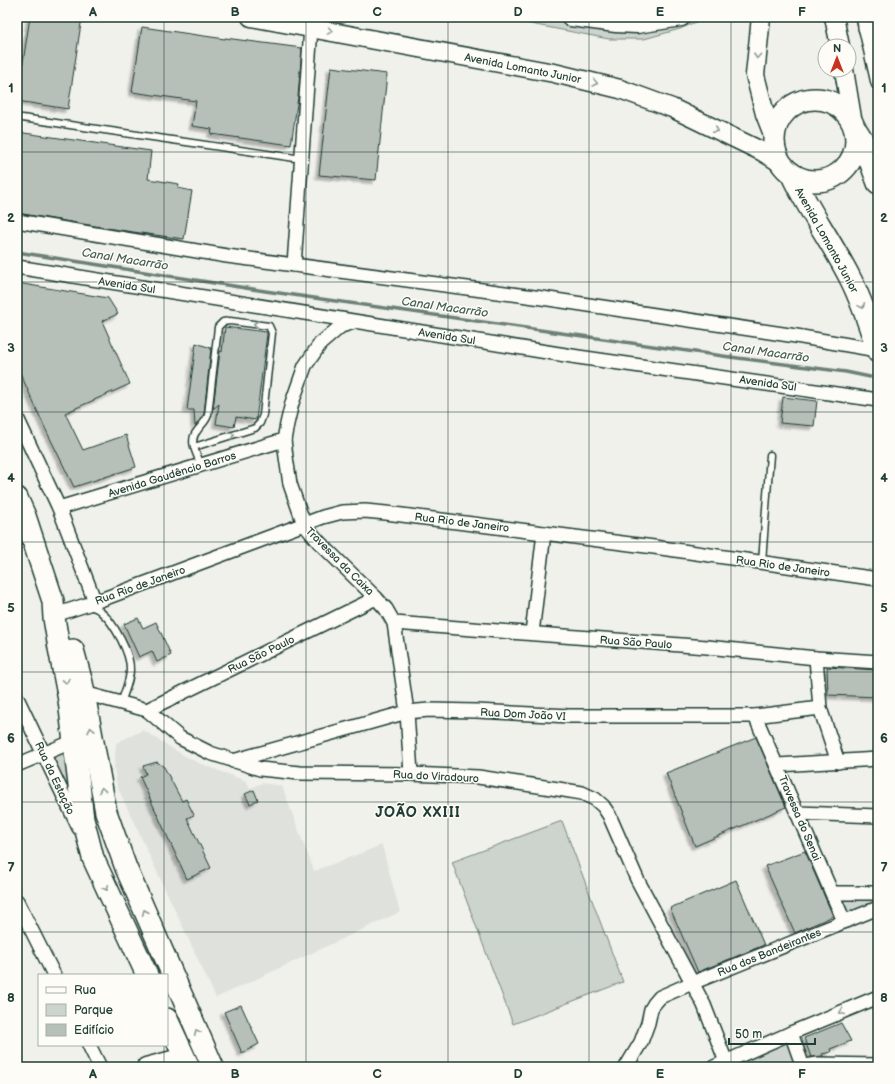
<svg xmlns="http://www.w3.org/2000/svg" width="895" height="1084" viewBox="0 0 895 1084" font-family="'Balsamiq Sans',sans-serif">
	<defs>
		<filter id="shadow"><feDropShadow dx="-3.5" dy="3.5" stdDeviation="1" flood-color="#0004"/></filter>
	</defs>
	<rect width="100%" height="100%" fill="#f0f1eb"/>
	<filter id="ink" filterUnits="userSpaceOnUse"><feTurbulence type="fractalNoise" baseFrequency=".025" numOctaves="2"/><feDisplacementMap in="SourceGraphic" scale="8" xChannelSelector="R" yChannelSelector="G"/><feConvolveMatrix kernelMatrix="1 2 1 2 8 2 1 2 1" color-interpolation-filters="sRGB"/></filter>
	<g filter="url(#ink)">
		<polygon fill="#dfe2dc" points="143,730 183,755 201,764 246,781 250,788 262,783 282,786 314,871 382,845 400,912 216,998 117,786 114,768 116,743"/>
		<g fill="#cdd3cd" stroke="#768880">
			<polygon points="494,17 703,17 696,22 680,29 644,39 609,39"/>
			<polygon points="66,750 78,813 50,756"/>
			<polygon points="562,821 623,982 513,1024 452,862"/>
			<polygon points="841,897 878,897 878,903 847,916"/>
			<polygon points="786,1040 795,1061 777,1067 736,1067 734,1062"/>
		</g>
		<g fill="none" stroke-linecap="round" stroke-linejoin="round">
			<polyline stroke="#6c8077" stroke-width="3.5" points="17,252 265,291 730,357 846,372 870,377"/>
		</g>
		<g fill="#b6bfb8" stroke="#1f3d34" filter="url(#shadow)">
			<polygon points="30,17 82,17 68,109 17,101"/>
			<polygon points="142,27 225,39 225,38 302,48 298,97 291,145 211,134 212,129 192,126 196,101 132,92"/>
			<polygon points="331,67 387,74 376,180 319,175"/>
			<polygon points="17,132 151,151 148,179 179,184 178,188 192,191 184,239 119,230 17,213"/>
			<polygon points="17,283 108,298 118,314 102,321 130,384 65,413 83,450 126,435 136,467 74,487 45,428 17,366"/>
			<polygon points="225,327 267,332 267,334 256,420 236,417 234,427 216,424 219,404 213,409 220,351 222,352"/>
			<polygon points="196,343 211,348 204,414 195,426 194,410 187,410"/>
			<polygon points="783,397 817,401 814,426 780,423"/>
			<polygon points="138,618 143,628 156,622 171,655 157,662 152,651 139,657 124,624"/>
			<polygon points="827,667 878,670 878,697 828,695"/>
			<polygon points="756,737 786,807 695,846 666,773"/>
			<polygon points="157,762 164,767 182,801 186,799 194,815 187,818 211,868 187,879 140,777 146,774 143,766"/>
			<polygon points="254,790 258,800 250,804 245,794"/>
			<polygon points="805,851 833,916 795,933 765,866"/>
			<polygon points="736,880 764,945 698,972 670,908"/>
			<polygon points="241,1005 259,1044 242,1053 224,1012"/>
			<polygon points="841,1023 851,1041 830,1049 831,1052 822,1054 823,1056 811,1057 804,1038"/>
		</g>
		<g fill="none" stroke-linecap="round" stroke-linejoin="round">
			<defs>
				<g id="service">
					<polyline points="22,118 302,159"/>
					<path d="M 194,447 L 255,428 L 260,423 L 263,415 L 272,333 L 269,326 L 230,321 L 223,322 L 218,327 L 208,415 C 206,422 201,425 197,431 C 188,441 197,454 201,465"/>
					<polyline points="762,562 770,455"/>
					<path d="M 89,606 C 94,607 99,609 102,613 C 114,623 131,654 130,670 C 130,681 124,693 121,703"/>
				</g>
				<g id="minor">
					<polyline points="863,17 878,83"/>
					<polyline points="865,28 878,29"/>
					<polyline points="17,221 227,256 542,298 796,336 877,350"/>
					<polyline points="294,265 311,28"/>
					<polyline points="17,267 578,357 878,400"/>
					<polyline points="354,322 341,326 320,344 305,366 292,403 287,424 284,440 286,457 290,484 304,524 318,541 376,598 386,609 394,623 407,712 411,774"/>
					<polyline points="17,418 59,508 95,602"/>
					<polyline points="59,508 284,440"/>
					<polyline points="61,613 95,602 323,517 342,512 365,511 386,513 654,547 878,579"/>
					<polyline points="394,623 707,647 816,658 878,662"/>
					<polyline points="532,633 544,533"/>
					<polyline points="816,658 820,708 838,762"/>
					<polyline points="84,693 147,710 180,738 210,753 260,769 300,773 411,774 478,777 558,789 582,793 595,799 603,806 609,815 637,879 704,1005 728,1067"/>
					<polyline points="17,698 79,828"/>
					<polyline points="147,710 376,598"/>
					<polyline points="755,716 844,921"/>
					<polyline points="233,761 407,712 429,710 476,711 569,716 755,716 820,708"/>
					<polyline points="17,765 74,741"/>
					<polyline points="778,765 878,759"/>
					<polyline points="798,813 878,816"/>
					<polyline points="832,893 878,893"/>
					<polyline points="17,901 54,975"/>
					<polyline points="791,1033 803,1067"/>
					<polyline points="89,1045 100,1067"/>
					<polyline points="626,1067 641,1042 648,1023 651,1009 654,1004 660,997 692,983 878,908"/>
					<polyline points="714,1067 791,1033 878,997"/>
					<polyline points="799,1067 818,1064 878,1065"/>
				</g>
				<g id="secondary">
					<polyline points="251,17 554,73 620,89 672,108 763,152 781,163"/>
					<polyline points="571,17 616,23 637,24 681,17"/>
					<polyline points="761,17 755,75 765,114 774,137"/>
					<polyline points="834,17 840,46"/>
					<polyline points="844,70 853,124"/>
					<polyline points="146,1067 184,1057"/>
				</g>
				<g id="trunk">
					<circle cx="815" cy="140" r="41"/>
					<polyline points="857,131 862,139 878,183"/>
					<path d="M 791,173 C 808,210 832,242 850,278 C 862,301 870,327 878,352"/>
					<polyline points="17,498 25,516 53,601 54,618 59,648 69,700 83,819 93,858 147,975"/>
					<polyline points="73,650 82,683 106,812 126,868 213,1067"/>
					<polyline points="167,1019 189,1067"/>
				</g>
			</defs>
			<use href="#service" stroke="#1f3d34" stroke-width="9"/>
			<use href="#minor" stroke="#1f3d34" stroke-width="16"/>
			<use href="#secondary" stroke="#1f3d34" stroke-width="21"/>
			<use href="#trunk" stroke="#1f3d34" stroke-width="24"/>
			<use href="#service" stroke="#fdfcf7" stroke-width="6"/>
			<use href="#minor" stroke="#fdfcf7" stroke-width="13"/>
			<use href="#secondary" stroke="#fdfcf7" stroke-width="18"/>
			<use href="#trunk" stroke="#fdfcf7" stroke-width="21"/>
		</g>
		<defs><path id="oneway-chevron" d="M-2-3.5L2.5 0L-2 3.5" fill="none" stroke-width="1.6" stroke-linecap="round" stroke-linejoin="round"/></defs>
		<g stroke="#8e9c96">
			<use href="#oneway-chevron" transform="translate(330 31) rotate(10)"/>
			<use href="#oneway-chevron" transform="translate(757 56) rotate(95)"/>
			<use href="#oneway-chevron" transform="translate(595 83) rotate(14)"/>
			<use href="#oneway-chevron" transform="translate(716 130) rotate(26)"/>
			<use href="#oneway-chevron" transform="translate(862 306) rotate(66)"/>
			<use href="#oneway-chevron" transform="translate(256 324) rotate(-174)"/>
			<use href="#oneway-chevron" transform="translate(232 435) rotate(-18)"/>
			<use href="#oneway-chevron" transform="translate(66 681) rotate(81)"/>
			<use href="#oneway-chevron" transform="translate(91 730) rotate(-102)"/>
			<use href="#oneway-chevron" transform="translate(102 790) rotate(-99)"/>
			<use href="#oneway-chevron" transform="translate(106 888) rotate(65)"/>
			<use href="#oneway-chevron" transform="translate(145 912) rotate(-113)"/>
			<use href="#oneway-chevron" transform="translate(842 1012) rotate(158)"/>
			<use href="#oneway-chevron" transform="translate(197 1032) rotate(-114)"/>
		</g>
	</g>
	<path fill="none" stroke="#1f3d34" stroke-width="1" stroke-opacity="0.55" d="M 164,17 L 164,975M 306,17 L 306,1067M 448,17 L 448,1067M 589,17 L 589,1067M 731,17 L 731,1067M 17,152 L 878,152M 17,282 L 878,282M 17,412 L 878,412M 17,542 L 878,542M 17,672 L 878,672M 17,802 L 878,802M 17,932 L 878,932M 164,1045 L 164,1067"/>
	<g text-anchor="middle" stroke-width="3" stroke-linejoin="round" paint-order="stroke">
		<g font-size="11" fill="#1f3d34" stroke="#fdfcf7">
			<text transform="translate(523 68) rotate(11)" y="4">Avenida Lomanto Junior</text>
			<text transform="translate(827 240) rotate(61)" y="4">Avenida Lomanto Junior</text>
			<text transform="translate(127 285) rotate(9)" y="4">Avenida Sul</text>
			<text transform="translate(447 336) rotate(9)" y="4">Avenida Sul</text>
			<text transform="translate(768 383) rotate(8)" y="4">Avenida Sul</text>
			<text transform="translate(172 474) rotate(-17)" y="4">Avenida Gaudêncio Barros</text>
			<text transform="translate(462 522) rotate(7)" y="4">Rua Rio de Janeiro</text>
			<text transform="translate(340 561) rotate(45)" y="4">Travessa da Caixa</text>
			<text transform="translate(783 566) rotate(8)" y="4">Rua Rio de Janeiro</text>
			<text transform="translate(140 585) rotate(-20)" y="4">Rua Rio de Janeiro</text>
			<text transform="translate(636 642) rotate(4)" y="4">Rua São Paulo</text>
			<text transform="translate(261 654) rotate(-26)" y="4">Rua São Paulo</text>
			<text transform="translate(523 714) rotate(3)" y="4">Rua Dom João VI</text>
			<text transform="translate(436 776) rotate(3)" y="4">Rua do Viradouro</text>
			<text transform="translate(55 778) rotate(65)" y="4">Rua da Estação</text>
			<text transform="translate(800 818) rotate(67)" y="4">Travessa do Senai</text>
			<text transform="translate(769 952) rotate(-22)" y="4">Rua dos Bandeirantes</text>
		</g>
		<g font-size="12" font-style="italic" fill="#455e56" stroke="#fdfcf7">
			<text transform="translate(125 259) rotate(9)" y="4">Canal Macarrão</text>
			<text transform="translate(445 307) rotate(8)" y="4">Canal Macarrão</text>
			<text transform="translate(766 352) rotate(8)" y="4">Canal Macarrão</text>
		</g>
		<g font-size="15" font-weight="bold" letter-spacing="1" fill="#1f3d34" stroke="#fdfcf7">
			<text x="418" y="817">JOÃO XXIII</text>
		</g>
	</g>
	<rect width="895" height="1084" fill="none" stroke="#fdfcf7" stroke-width="44"/>
	<rect x="38" y="974" width="130" height="72" fill="#fdfcf7" stroke="#a4b0a9"/>
	<rect x="46" y="987" width="20" height="6" fill="#fdfcf7" stroke="#a4b0a9"/>
	<text x="74" y="994" font-size="12" fill="#1f3d34">Rua</text>
	<rect x="46" y="1004" width="20" height="12" fill="#cdd3cd" stroke="#a4b0a9"/>
	<text x="74" y="1014" font-size="12" fill="#1f3d34">Parque</text>
	<rect x="46" y="1024" width="20" height="12" fill="#b6bfb8" stroke="#a4b0a9"/>
	<text x="74" y="1034" font-size="12" fill="#1f3d34">Edifício</text>
	<g transform="translate(837 58)"><circle r="19" fill="#fdfcf7" stroke="#a4b0a9"/>
	<path d="M0-3L7 15L0 10L-7 15Z" fill="#c8321e"/>
	<text y="-6" font-size="11" font-weight="bold" text-anchor="middle" fill="#1f3d34">N</text>
	</g>
	<path d="M729 1038v6h86v-6" fill="none" stroke="#1f3d34" stroke-width="2"/>
	<text x="735" y="1038" font-size="12" fill="#1f3d34" stroke="#fdfcf7" stroke-width="3" paint-order="stroke">50 m</text>
	<rect x="22" y="22" width="851" height="1040" fill="none" stroke="#1f3d34" stroke-width="1.5"/>
	<g font-size="13" text-anchor="middle" font-weight="bold" fill="#1f3d34">
		<text x="93" y="16">A</text>
		<text x="235" y="16">B</text>
		<text x="377" y="16">C</text>
		<text x="518" y="16">D</text>
		<text x="660" y="16">E</text>
		<text x="802" y="16">F</text>
		<text x="11" y="92">1</text>
		<text x="884" y="92">1</text>
		<text x="11" y="222">2</text>
		<text x="884" y="222">2</text>
		<text x="11" y="352">3</text>
		<text x="884" y="352">3</text>
		<text x="11" y="482">4</text>
		<text x="884" y="482">4</text>
		<text x="11" y="612">5</text>
		<text x="884" y="612">5</text>
		<text x="11" y="742">6</text>
		<text x="884" y="742">6</text>
		<text x="11" y="872">7</text>
		<text x="884" y="872">7</text>
		<text x="11" y="1002">8</text>
		<text x="884" y="1002">8</text>
		<text x="93" y="1078">A</text>
		<text x="235" y="1078">B</text>
		<text x="377" y="1078">C</text>
		<text x="518" y="1078">D</text>
		<text x="660" y="1078">E</text>
		<text x="802" y="1078">F</text>
	</g>
</svg>
